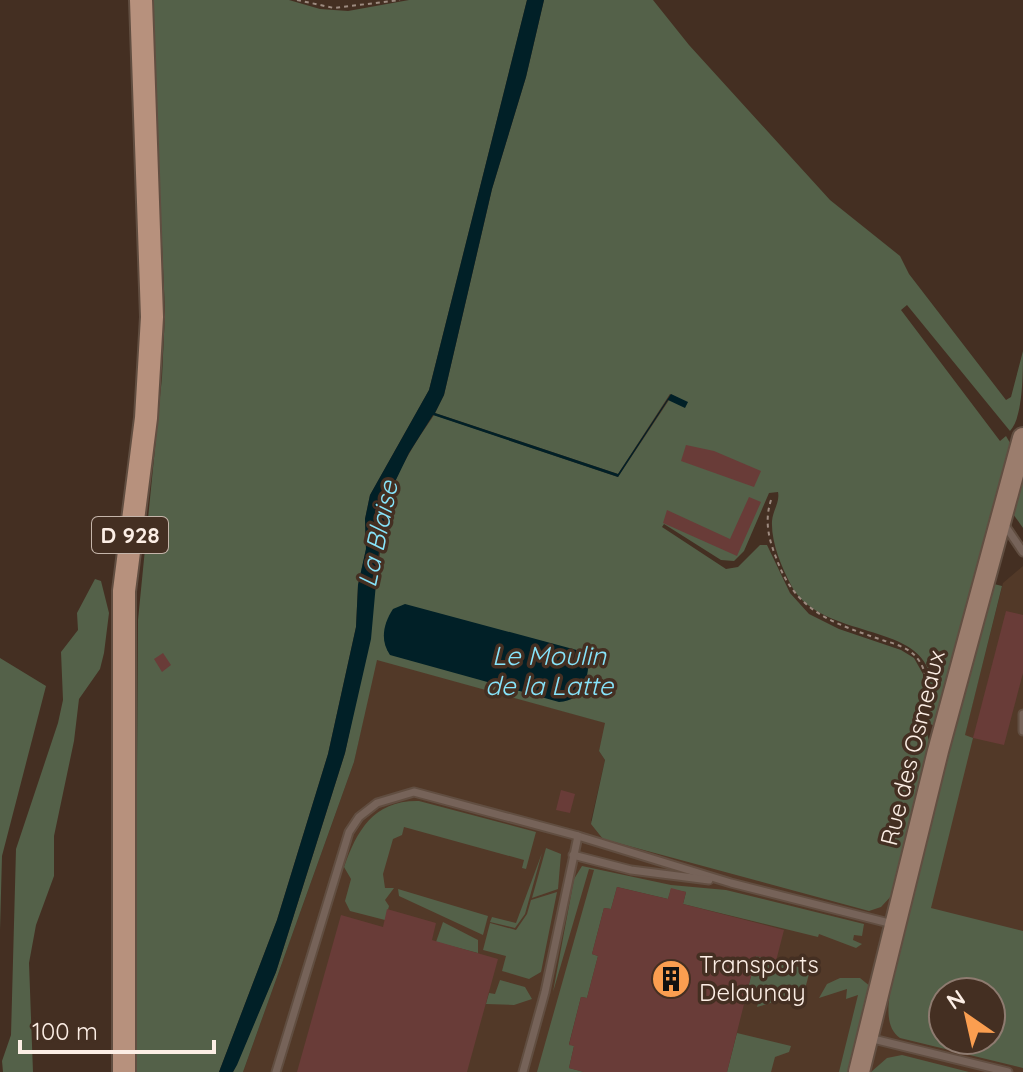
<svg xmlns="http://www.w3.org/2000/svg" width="1023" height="1072" viewBox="0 0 1023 1072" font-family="Quicksand,sans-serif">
	<rect width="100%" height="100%" fill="#442f22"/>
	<path fill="#523928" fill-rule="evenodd" d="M 1023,566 L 1023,1072 L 243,1072 L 354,762 L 376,659 L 606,723 L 599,751 L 605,760 L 591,821 L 922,904 L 1003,583 ZM 943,992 L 991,992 L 991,1040 L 943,1040 Z"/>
	<g fill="#546149" fill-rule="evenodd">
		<polygon points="151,0 289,0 320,9 348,11 409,0 527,0 429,390 370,495 365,519 366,549 358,585 356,627 328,754 277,920 219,1072 135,1072 138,620 162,377 165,312"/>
		<path d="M 544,0 L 653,0 L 689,45 L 830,200 L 900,256 L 909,274 L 1006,400 L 1011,397 L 1023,351 C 1023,373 1023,418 1010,431 L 907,305 L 901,310 L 1000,441 L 1006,436 L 1013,448 L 934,726 L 929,723 C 925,706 934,685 928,669 C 910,623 818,637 791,585 C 781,566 771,542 772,521 C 773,510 780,502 778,492 L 769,493 L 744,551 L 734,561 L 721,560 L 664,524 L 662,527 L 726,569 L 738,567 L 760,545 L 767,545 L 790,593 L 809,614 L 839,629 L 901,650 L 914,658 L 923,674 L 923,717 L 930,745 L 893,894 L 881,907 L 869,911 L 603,839 L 591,824 L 605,760 L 599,751 L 605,723 L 377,660 L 354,762 L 243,1072 L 233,1072 L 276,972 L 345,753 L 360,682 L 388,502 C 397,469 415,443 434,415 L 618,477 L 669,400 L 688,403 L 670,394 L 618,474 L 435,413 L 444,395 L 492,189 L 526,77 Z"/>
		<polygon points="1023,477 1023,528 1011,511 1014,489"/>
		<polygon points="95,579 101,581 109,613 104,653 100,669 79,699 74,741 54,836 54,876 36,925 29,963 33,1072 3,1072 2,1061 11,1035 16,849 58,723 63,700 61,652 78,630 77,613"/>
		<path d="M 990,583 L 1002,586 L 965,735 L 973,738 L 931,908 L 1023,931 L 1023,1068 L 900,1038 C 872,1019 904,956 902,927 ZM 943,992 L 991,992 L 991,1040 L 943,1040 Z"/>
		<polygon points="0,658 46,686 2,856 0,930"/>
		<path d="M 419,801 L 536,832 L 526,869 L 522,868 L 524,860 L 404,827 L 402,835 L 393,839 L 383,874 L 385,888 L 394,888 L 385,900 L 389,906 L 385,920 L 350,911 L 345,901 L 351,879 L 344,867 C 357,830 374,800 419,801 Z"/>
		<polygon points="546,848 561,854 558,889 532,898"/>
		<polygon points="542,853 525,914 515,928 490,922 492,917 516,923"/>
		<polygon points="582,866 671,885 726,890 864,924 862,936 854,935 853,940 862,944 856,948 819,934 818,937 683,904 686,892 671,889 668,899 617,887 611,909 604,908 592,954 598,956 587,998 581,997 569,1044 574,1046 569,1068 584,1072 537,1072 594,870 589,869 553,992 574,879"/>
		<polygon points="398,889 488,916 483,935 399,896"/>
		<polygon points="557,892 541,972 529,979 502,971 506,956 483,950 490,923 516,930 527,914 531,900"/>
		<polygon points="443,922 478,940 478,953 436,942"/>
		<polygon points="756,956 810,970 804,993 757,1007 758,1003 745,1000"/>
		<polygon points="840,978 860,978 871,987 853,1072 839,1072 858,995 846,999 847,989 819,998 827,984"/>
		<polygon points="500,980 525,987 532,999 514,1005 486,1004 489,993 495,994"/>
		<polygon points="737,1033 791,1046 789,1052 775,1057 771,1072 727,1072"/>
		<polygon points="902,1055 969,1072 871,1072 887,1058"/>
	</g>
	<g fill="#012027">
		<polygon points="527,0 544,0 526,77 492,189 444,395 435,413 618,474 671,394 688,402 685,408 668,400 618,477 433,415 409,453 392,488 380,539 371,639 345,753 276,972 237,1065 233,1072 219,1072 277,920 328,754 356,627 358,585 366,549 365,519 370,495 429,390"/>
		<path d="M 405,604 L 584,652 L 589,660 C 587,682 584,700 559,702 L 390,655 C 380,641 383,624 393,609 Z"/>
	</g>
	<g fill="#693c38">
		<polygon points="686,445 714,451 761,471 754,487 681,461"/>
		<polygon points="749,497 761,502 737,556 663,523 667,510 730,539"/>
		<polygon points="1006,611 1023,615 1023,673 1004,745 973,738"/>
		<polygon points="163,653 171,665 162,672 154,659"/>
		<polygon points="561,790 575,794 570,813 556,810"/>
		<polygon points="617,887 668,899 671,888 686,892 683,904 784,930 776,961 756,956 727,1072 584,1072 569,1068 574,1046 569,1045 581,997 587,998 598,956 592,954 604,908 611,909"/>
		<polygon points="387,909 436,923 432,940 498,959 467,1072 297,1072 341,915 383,927"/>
	</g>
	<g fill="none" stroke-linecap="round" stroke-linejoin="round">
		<defs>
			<g id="service">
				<polyline points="1004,524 1023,552"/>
				<polyline points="1023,714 1023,731"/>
				<polyline points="578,836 731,883 893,924"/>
				<polyline points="573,855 631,870 709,880"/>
				<polyline points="869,1038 1008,1072"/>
				<polyline points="276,1072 349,832 359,817 377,803 414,792 578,836 545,992 523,1072"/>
			</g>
			<polyline id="secondary" points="859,1072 938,751 1023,438"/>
			<polyline id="primary" points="124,1072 124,591 146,418 152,317 141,0"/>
		</defs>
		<use href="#service" stroke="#614e41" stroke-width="11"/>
		<use href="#secondary" stroke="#614e41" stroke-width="24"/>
		<use href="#primary" stroke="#614e41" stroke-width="26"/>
		<g stroke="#9d8b80" stroke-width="2" stroke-dasharray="4 4" stroke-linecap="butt">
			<polyline points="297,0 334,8 400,0"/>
			<path d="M 771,500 C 764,522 769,540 777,560 C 796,613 836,624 885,641 C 897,644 910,649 917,658 C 933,677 923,702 927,724"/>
		</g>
		<use href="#service" stroke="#766359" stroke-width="7"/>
		<use href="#secondary" stroke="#9b7d6d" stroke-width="20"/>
		<use href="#primary" stroke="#b7917d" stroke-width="22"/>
	</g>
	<defs>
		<symbol id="building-disc" viewBox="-11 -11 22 22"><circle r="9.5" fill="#fb9e50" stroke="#442f22"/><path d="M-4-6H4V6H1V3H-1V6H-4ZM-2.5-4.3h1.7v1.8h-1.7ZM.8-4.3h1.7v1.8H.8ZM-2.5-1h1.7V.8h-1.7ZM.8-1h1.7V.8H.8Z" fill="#111"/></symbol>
	</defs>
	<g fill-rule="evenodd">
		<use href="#building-disc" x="649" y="957" width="44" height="44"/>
	</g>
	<g text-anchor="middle" stroke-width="7" stroke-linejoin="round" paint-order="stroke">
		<rect fill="#442f22" stroke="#c5b5aa" stroke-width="2" x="92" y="517" width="76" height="36" rx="6"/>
		<g font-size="22" font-weight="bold" fill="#fceee5">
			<text x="130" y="543">D 928</text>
		</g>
		<g font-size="24" fill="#fceee5" stroke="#442f22">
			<text transform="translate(913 748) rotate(-76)" y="8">Rue des Osmeaux</text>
		</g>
		<g font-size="24" fill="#fceee5" stroke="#442f22" text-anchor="start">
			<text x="699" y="973">Transports<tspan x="699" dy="28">Delaunay</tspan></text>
		</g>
		<g font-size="26" font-style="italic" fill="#87e4fb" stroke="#442f22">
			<text transform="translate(378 534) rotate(-78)" y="9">La Blaise</text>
			<text x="549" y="665">Le Moulin<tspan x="549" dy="30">de la Latte</tspan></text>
		</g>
	</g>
	<g transform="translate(967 1016) rotate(326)"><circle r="38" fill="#442f22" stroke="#8e7b70" stroke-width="2"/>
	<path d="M0-6L14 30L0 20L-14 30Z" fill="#fb9e50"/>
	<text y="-12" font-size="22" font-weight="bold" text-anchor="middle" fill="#fceee5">N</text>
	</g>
	<path d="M20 1040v12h194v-12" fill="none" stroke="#fceee5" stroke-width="4"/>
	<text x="32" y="1040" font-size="24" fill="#fceee5" stroke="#442f22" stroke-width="6" paint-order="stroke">100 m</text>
</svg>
